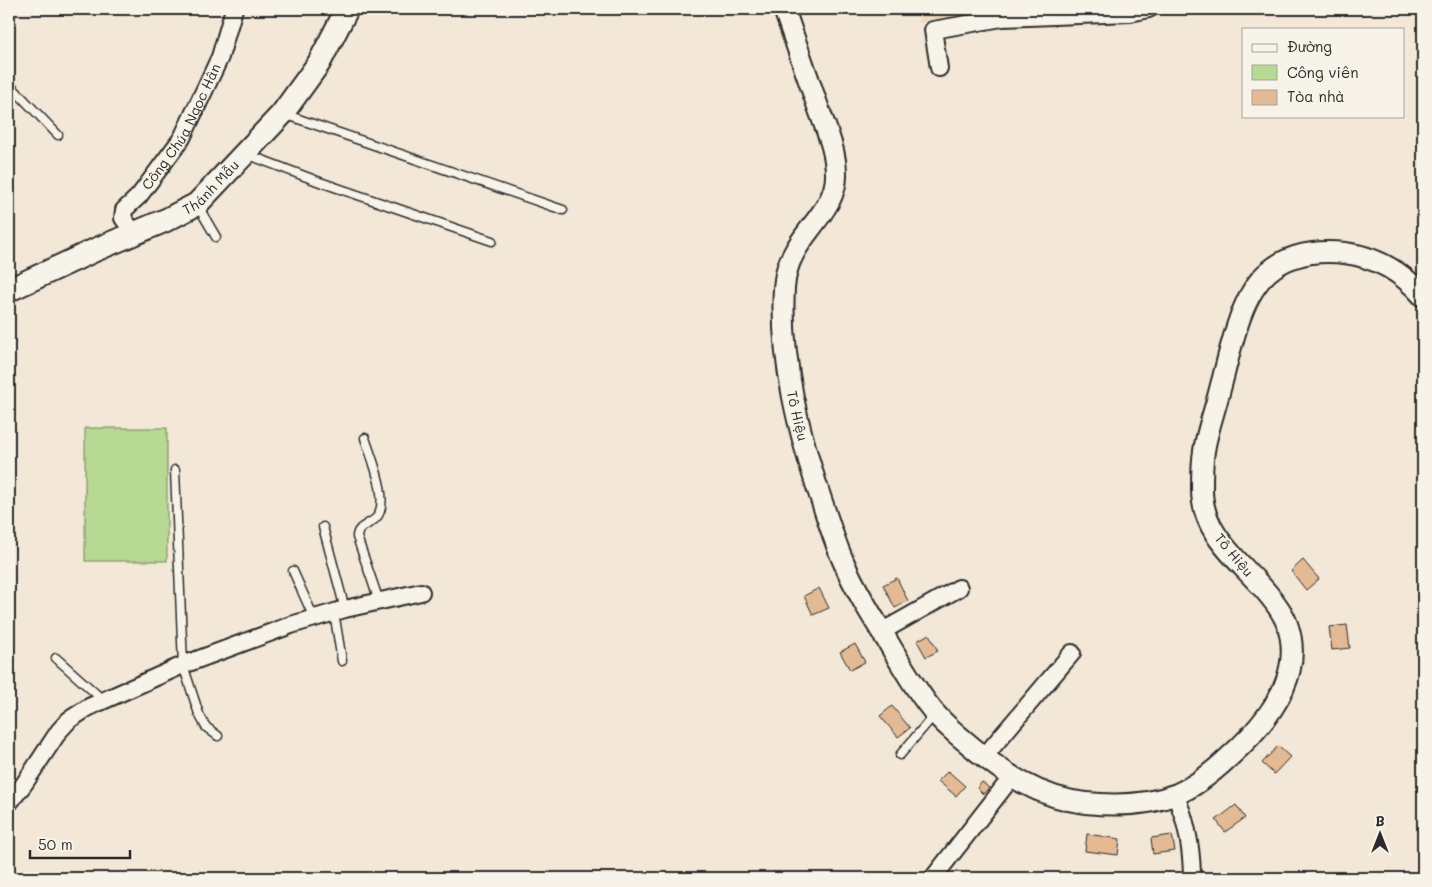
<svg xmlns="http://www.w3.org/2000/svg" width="1432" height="887" viewBox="0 0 1432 887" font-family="Mali,sans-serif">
	<rect width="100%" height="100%" fill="#f3e8d7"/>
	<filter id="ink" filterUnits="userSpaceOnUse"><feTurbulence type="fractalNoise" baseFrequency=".02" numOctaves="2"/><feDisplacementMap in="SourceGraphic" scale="10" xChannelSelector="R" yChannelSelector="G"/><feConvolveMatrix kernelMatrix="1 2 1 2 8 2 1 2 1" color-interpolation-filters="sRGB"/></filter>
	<g filter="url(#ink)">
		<polygon fill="#eedac3" points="917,9 1019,9 919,23"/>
		<rect fill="#b7d993" stroke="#71825f" x="85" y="428" width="82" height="133"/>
		<g fill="#e4ba94" stroke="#2b2b2b">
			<polygon points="962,9 995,9 963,13"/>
			<polygon points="1303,560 1319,579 1306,590 1291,571"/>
			<polygon points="897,578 908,601 895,608 883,585"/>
			<polygon points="819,588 829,608 813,615 804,596"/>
			<polygon points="1347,625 1350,648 1332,650 1329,627"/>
			<polygon points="929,634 938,651 926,657 917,641"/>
			<polygon points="855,644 865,662 850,670 840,652"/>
			<polygon points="892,706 910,728 898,737 880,716"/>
			<polygon points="1278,746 1290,757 1274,774 1262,763"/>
			<polygon points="948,771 965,786 956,796 938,781"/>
			<polygon points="982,782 989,788 983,794 977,788"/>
			<polygon points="1236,805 1245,818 1225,832 1216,820"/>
			<polygon points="1087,834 1120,839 1118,855 1085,851"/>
			<polygon points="1172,835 1175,851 1153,854 1151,838"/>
		</g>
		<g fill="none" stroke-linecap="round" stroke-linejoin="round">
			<defs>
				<g id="service">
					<polyline points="9,84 58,135"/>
					<polyline points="284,114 563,210"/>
					<polyline points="249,155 320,182 492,241"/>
					<polyline points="198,206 216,237"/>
					<path d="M 365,438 C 371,457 392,504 375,519 C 368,525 357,527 357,537 L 379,601"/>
					<polyline points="175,470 183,665 199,714 206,727 218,736"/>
					<polyline points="323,527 345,609"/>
					<polyline points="293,571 314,618"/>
					<polyline points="334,612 342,661"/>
					<polyline points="56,658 103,700"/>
					<polyline points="900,755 935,714"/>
				</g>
				<g id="minor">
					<polyline points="939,68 933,30 1002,18 1130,13 1149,9"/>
					<path id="s1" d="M 134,233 L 123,218 L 124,210 L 139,196 L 182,138 L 220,57 L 234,9"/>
					<polyline points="881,632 959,588"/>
					<polyline points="983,758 1072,653"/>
					<path d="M 1175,795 C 1187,820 1191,845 1192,873"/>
					<polyline points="9,803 24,784 59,731 69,720 89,707 183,665 291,625 345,609 421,592"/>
					<polyline points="933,878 1011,778"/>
				</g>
				<g id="tertiary">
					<path id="s2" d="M 784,9 C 795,40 806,72 817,104 C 825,127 836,149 836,174 C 837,205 807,227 794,253 C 788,263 785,276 784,288 C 780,360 799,434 822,502 C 829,523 835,543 844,563 C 856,591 872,616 888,642 C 902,666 916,690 933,711 C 943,723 955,733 966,742 C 1002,773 1039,798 1086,803 C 1115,806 1149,805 1177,794 C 1196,786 1213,772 1228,758 C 1265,725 1306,676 1287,624 C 1282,610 1271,597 1261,586 C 1235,557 1201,531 1202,488 C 1202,476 1202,463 1204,451 C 1207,431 1215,410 1220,389 C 1230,354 1239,297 1268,272 C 1290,253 1317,250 1345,253 C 1376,257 1402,272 1423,296"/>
				</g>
				<g id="secondary">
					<path id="s3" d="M 9,290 L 95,250 L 166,220 L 197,204 L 282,114 L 319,63 L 347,9"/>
				</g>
			</defs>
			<use href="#service" stroke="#2b2b2b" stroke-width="11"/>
			<use href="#minor" stroke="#2b2b2b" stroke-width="20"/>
			<use href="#tertiary" stroke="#2b2b2b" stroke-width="24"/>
			<use href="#secondary" stroke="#2b2b2b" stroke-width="26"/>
			<use href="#service" stroke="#f7f3e8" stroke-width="8"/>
			<use href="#minor" stroke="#f7f3e8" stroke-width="16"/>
			<use href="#tertiary" stroke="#f7f3e8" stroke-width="20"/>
			<use href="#secondary" stroke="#f7f3e8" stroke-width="22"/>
		</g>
	</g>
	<g text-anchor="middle" stroke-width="4" stroke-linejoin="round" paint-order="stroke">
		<g font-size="14" fill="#2b2b2b" stroke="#f7f3e8">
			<text dy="5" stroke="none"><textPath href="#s1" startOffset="129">Công Chúa Ngọc Hân</textPath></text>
			<text dy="5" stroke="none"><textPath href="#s3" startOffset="228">Thánh Mẫu</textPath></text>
			<text dy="5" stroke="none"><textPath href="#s2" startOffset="430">Tô Hiệu</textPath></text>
			<text transform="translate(1234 555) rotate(50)" y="5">Tô Hiệu</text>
		</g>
	</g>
	<rect width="1432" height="887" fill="none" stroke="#f7f3e8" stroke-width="30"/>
	<rect x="15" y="15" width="1402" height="857" fill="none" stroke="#2b2b2b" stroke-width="2" filter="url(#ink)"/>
	<rect x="1242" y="28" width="162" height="90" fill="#f7f3e8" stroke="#a5a39c"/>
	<rect x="1252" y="44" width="25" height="8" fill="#f7f3e8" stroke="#a5a39c"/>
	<text x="1287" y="52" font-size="15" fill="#2b2b2b">Đường</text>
	<rect x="1252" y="65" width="25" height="15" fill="#b7d993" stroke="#a5a39c"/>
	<text x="1287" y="78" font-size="15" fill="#2b2b2b">Công viên</text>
	<rect x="1252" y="90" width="25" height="15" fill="#e4ba94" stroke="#a5a39c"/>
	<text x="1287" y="102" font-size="15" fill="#2b2b2b">Tòa nhà</text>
	<g transform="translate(1380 834)" stroke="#f7f3e8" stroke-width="4" paint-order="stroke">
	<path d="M0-4L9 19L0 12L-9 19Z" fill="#2b2b2b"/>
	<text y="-8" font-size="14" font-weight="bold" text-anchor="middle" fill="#2b2b2b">B</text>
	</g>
	<path d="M30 850v8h100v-8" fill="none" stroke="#2b2b2b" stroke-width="2.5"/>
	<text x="38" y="850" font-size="15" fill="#2b2b2b" stroke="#f7f3e8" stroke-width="4" paint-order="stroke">50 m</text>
</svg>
